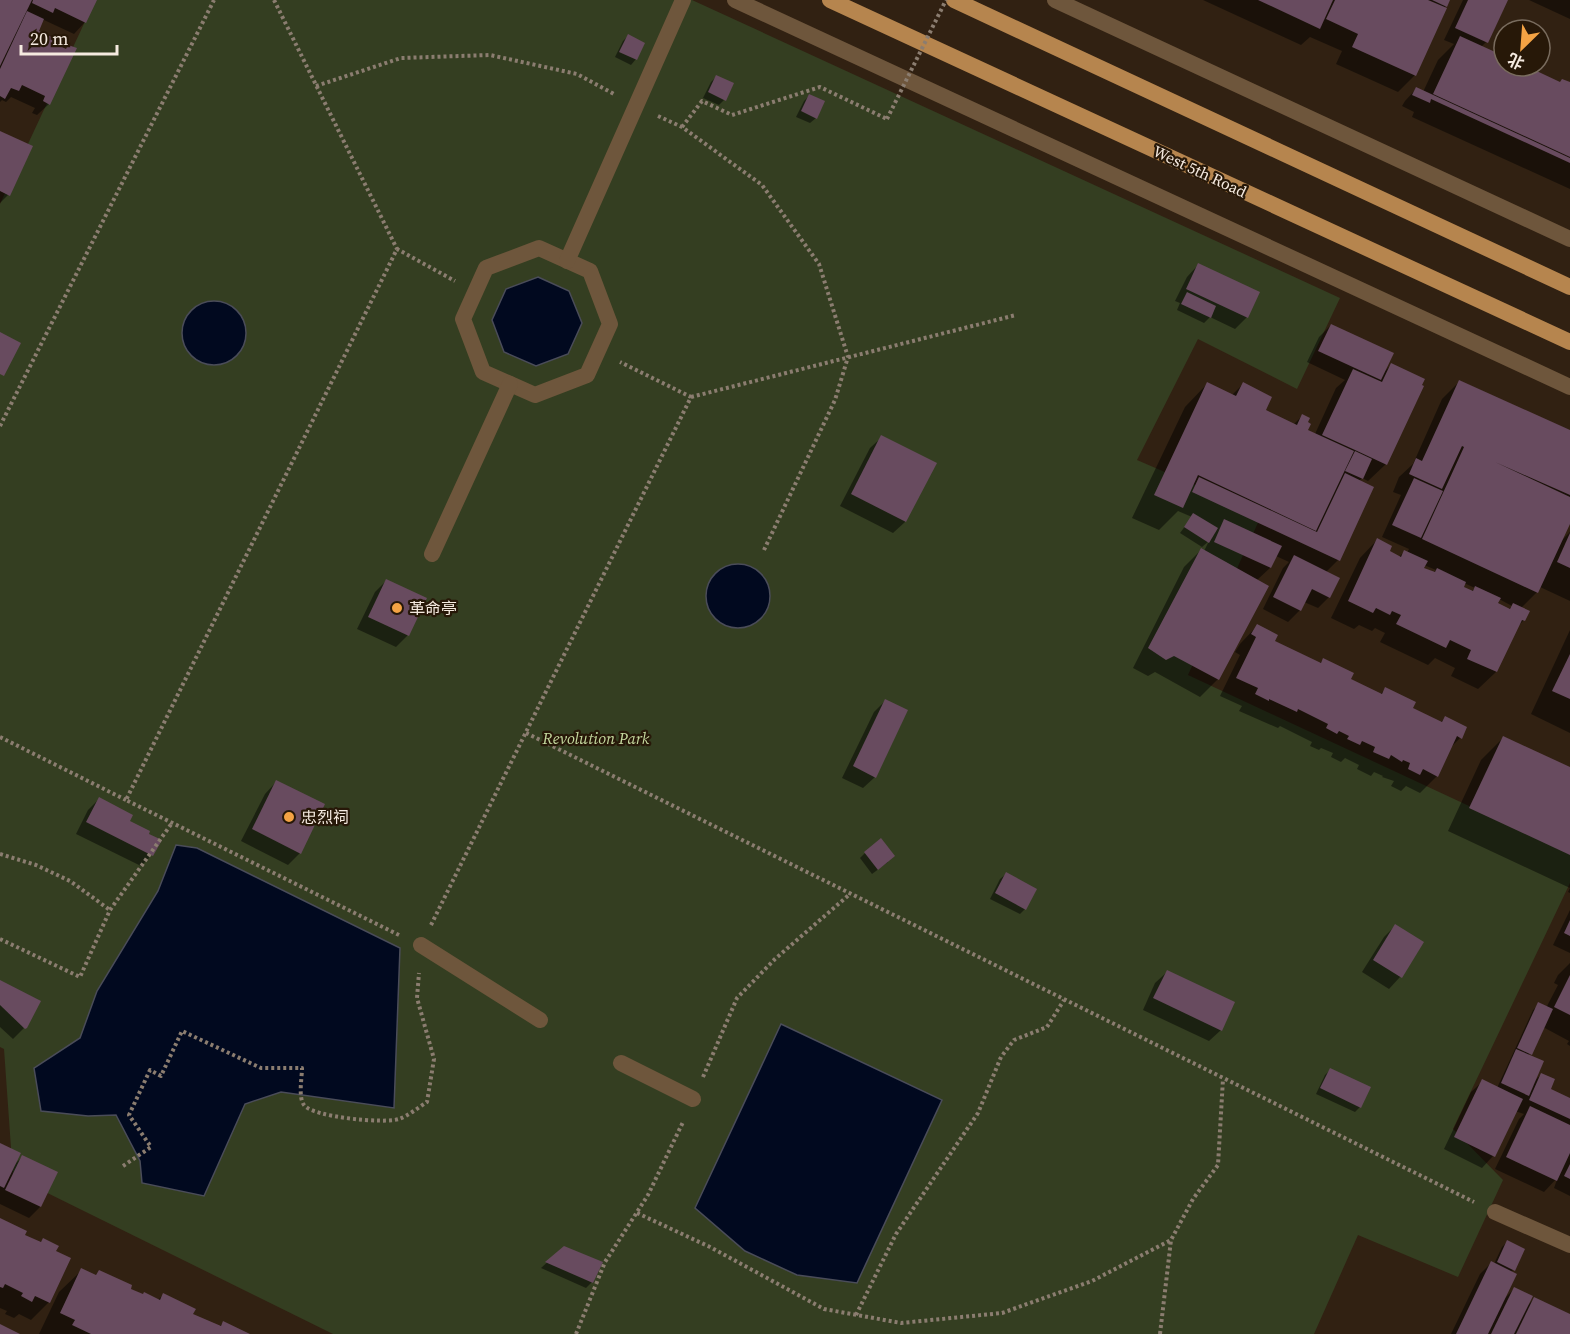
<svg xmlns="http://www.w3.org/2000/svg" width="1570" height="1334" viewBox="0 0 1570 1334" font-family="'Source Serif 4','Noto Sans SC',serif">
	<rect width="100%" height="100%" fill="#312112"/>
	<polygon fill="#343e21" points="95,0 692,0 1340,298 1297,389 1198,339 1137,460 1262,514 1188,675 1570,853 1570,883 1453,1129 1503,1180 1458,1277 1358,1235 1314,1334 333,1334 13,1176 4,1049 0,1047 0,204"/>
	<g fill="#01091f" stroke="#4a4c59" stroke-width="1.5">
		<polygon points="538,277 569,291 582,323 568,354 536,366 504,352 492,320 506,289"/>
		<circle cx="214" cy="333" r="32"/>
		<circle cx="738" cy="596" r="32"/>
		<polygon points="176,845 197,848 400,948 394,1108 281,1092 245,1104 204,1196 142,1183 140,1161 116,1115 88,1116 41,1111 34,1068 80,1038 97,991 158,891"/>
		<polygon points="781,1024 942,1100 857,1283 797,1275 745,1251 695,1208"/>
	</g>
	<g fill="#0007" fill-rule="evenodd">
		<polygon points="0,0 96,0 85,22 74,34 44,20 41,23 37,31 49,104 37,115 32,113 35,108 11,97 6,102 2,100 0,102"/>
		<polygon points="1203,0 1448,0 1415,75 1398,92 1336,64 1342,51 1310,37 1301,45"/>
		<polygon points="1463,0 1506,0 1486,42 1481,47 1504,58 1504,66 1522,66 1559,83 1570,84 1570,189 1412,117 1414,112 1402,106 1405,101 1416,89 1423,92 1438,60 1454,44 1444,40"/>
		<polygon points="1529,0 1570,0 1570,19"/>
		<polygon points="628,36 636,59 631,65 615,57 623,41"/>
		<polygon points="716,77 724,100 719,105 703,98 711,82"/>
		<polygon points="809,96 816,118 810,123 796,117 804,101"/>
		<polygon points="0,132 8,195 0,203"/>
		<polygon points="1198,265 1247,317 1235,329 1210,317 1204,323 1177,310 1180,303 1175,301 1187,277"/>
		<polygon points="1331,325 1384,372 1391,365 1386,464 1368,481 1362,478 1359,481 1338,560 1326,572 1329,597 1318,608 1304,602 1300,610 1288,622 1263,609 1283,568 1289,562 1276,556 1270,568 1257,580 1266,585 1218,679 1200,697 1155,672 1148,676 1133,668 1184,567 1201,550 1204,551 1209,541 1202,547 1180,533 1192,517 1178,511 1159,530 1132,518 1185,407 1207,384 1231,396 1243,384 1264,410 1293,425 1302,416 1306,430 1315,434 1336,388 1345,380 1307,362 1319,337"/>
		<path d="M 1460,381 L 1570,431 L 1570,521 L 1561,541 L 1570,532 L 1570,601 L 1540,587 L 1537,592 L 1521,608 L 1528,611 L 1523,621 L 1517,627 L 1496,672 L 1478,689 L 1451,676 L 1455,668 L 1435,658 L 1428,665 L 1380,642 L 1385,633 L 1375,628 L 1372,631 L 1359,625 L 1354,629 L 1331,618 L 1360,558 L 1377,540 L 1388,552 L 1399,557 L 1404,552 L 1407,553 L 1409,549 L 1382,537 L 1401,495 L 1393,492 L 1399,477 L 1413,464 L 1442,399 ZM 1424,565 L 1436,570 L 1433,573 L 1422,568 ZM 1464,583 L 1475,588 L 1471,592 L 1462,588 ZM 1499,599 L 1512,606 L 1508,610 L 1496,604 Z"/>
		<polygon points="882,437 935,463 905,522 893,533 840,506 870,448"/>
		<polygon points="387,580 425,599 407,636 396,647 357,629 375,592"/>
		<polygon points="1257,626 1273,642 1319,664 1323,660 1349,680 1380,695 1385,689 1411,709 1440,723 1445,718 1460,738 1450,748 1437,776 1420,793 1406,786 1401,791 1391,786 1394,781 1382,777 1383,776 1374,772 1371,776 1357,769 1359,765 1345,758 1341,762 1331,757 1333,753 1321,748 1319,750 1310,746 1312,742 1280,726 1278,728 1239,711 1242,706 1220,696 1240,655 1235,652 1240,644"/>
		<polygon points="1570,630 1570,733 1531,714"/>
		<polygon points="885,701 875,777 863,788 842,778 874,712"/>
		<polygon points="1503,738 1570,769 1570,893 1568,892 1570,888 1448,831 1481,760"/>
		<polygon points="276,782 300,853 288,865 241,841 265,794"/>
		<polygon points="99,799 152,855 141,866 76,834 88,810"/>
		<polygon points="865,853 888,862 872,874 860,858"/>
		<polygon points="1006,874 1025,909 1020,914 990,899 1000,879"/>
		<polygon points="1570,910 1570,953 1553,945"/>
		<polygon points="1395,926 1422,942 1400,977 1389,989 1362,972 1384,937"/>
		<polygon points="1570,963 1570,1046 1567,1044 1569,1041 1543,1027 1528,1056 1533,1082 1542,1074 1549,1089 1570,1100 1570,1196 1554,1188 1558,1177 1544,1192 1495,1169 1519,1119 1524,1114 1515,1111 1493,1156 1482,1168 1444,1149 1471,1092 1483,1081 1497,1088 1533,1010 1539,1004 1546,1008 1558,985 1554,983 1558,975"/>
		<polygon points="1167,972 1221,1030 1209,1041 1143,1010 1155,983"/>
		<polygon points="0,982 24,1028 13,1039 0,1027"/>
		<polygon points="1330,1070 1360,1107 1355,1112 1316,1094 1325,1075"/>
		<polygon points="0,1144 14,1165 22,1157 40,1207 29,1218 0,1204"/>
		<polygon points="0,1220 23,1236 39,1243 43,1240 54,1251 49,1302 31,1320 19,1314 14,1318 5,1314 7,1311 0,1308"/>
		<polygon points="1507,1242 1513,1270 1511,1272 1504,1299 1514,1289 1527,1306 1534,1299 1570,1316 1570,1334 1451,1334 1480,1274 1491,1263 1494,1264 1502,1247"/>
		<polygon points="564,1247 592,1282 586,1288 541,1268"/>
		<polygon points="82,1270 95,1276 99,1271 129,1289 158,1300 163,1295 191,1314 219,1327 223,1323 246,1334 39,1334 59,1292"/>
	</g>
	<g fill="#684b5f">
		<polygon points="0,0 32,0 0,66"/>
		<polygon points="33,0 97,0 86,23 55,8 53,13 32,3"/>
		<polygon points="1258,0 1333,0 1320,29"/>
		<polygon points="1335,0 1428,0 1447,8 1416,76 1352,47 1358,34 1326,19"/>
		<polygon points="1432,0 1450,0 1447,7"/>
		<polygon points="1468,0 1508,0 1488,43 1455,28"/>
		<polygon points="27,11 44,19 39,31 58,40 56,44 66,49 68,45 77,48 50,105 43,101 45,96 22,85 19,91 11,88 5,99 0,96 0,69"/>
		<polygon points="628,34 645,43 637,60 619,52"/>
		<polygon points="1460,36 1504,56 1504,66 1526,66 1560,82 1562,79 1570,82 1570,157 1433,94"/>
		<polygon points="716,75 734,83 726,101 708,92"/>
		<polygon points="1416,87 1570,158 1570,163 1431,99 1430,103 1412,95"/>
		<polygon points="809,94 825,101 817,119 801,111"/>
		<polygon points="0,131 33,146 10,196 0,191"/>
		<polygon points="1198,263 1260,292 1248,318 1186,289"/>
		<polygon points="1187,292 1216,306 1211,318 1181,304"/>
		<polygon points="1331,324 1394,353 1381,380 1318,351"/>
		<polygon points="0,332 21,343 4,376 0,374"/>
		<polygon points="1391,363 1425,379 1422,385 1424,386 1387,465 1355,450 1355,448 1355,450 1322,435 1353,369 1382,382"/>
		<polygon points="1459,380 1570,430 1570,495 1495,462 1570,497 1570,524 1538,593 1422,539 1464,447 1462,446 1442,489 1409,474 1416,458 1422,461"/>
		<polygon points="1207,382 1236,396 1243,382 1272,397 1266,410 1297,425 1302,414 1310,418 1308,422 1311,424 1308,430 1354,451 1316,531 1198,475 1183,508 1154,495"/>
		<polygon points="881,435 937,463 906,522 851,494"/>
		<polygon points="1355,451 1372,459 1363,479 1345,471"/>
		<polygon points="1345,473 1374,487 1340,561 1192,492 1199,477 1317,532"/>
		<polygon points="1414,478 1443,491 1421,538 1392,525"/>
		<polygon points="1193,513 1218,528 1209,543 1184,527"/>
		<polygon points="1224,519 1282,546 1271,568 1214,542"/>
		<polygon points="1570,533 1570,568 1557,562"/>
		<polygon points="1377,538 1392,546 1390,551 1401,557 1404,550 1428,561 1424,568 1435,572 1437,568 1466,582 1464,587 1473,591 1475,586 1501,598 1498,603 1510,609 1513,603 1530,611 1525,621 1522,620 1497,672 1467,659 1471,650 1450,640 1446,648 1396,624 1401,615 1392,611 1390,615 1376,608 1373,613 1348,601"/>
		<polygon points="1201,548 1269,586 1219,680 1174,656 1166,660 1148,648"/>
		<polygon points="1294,555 1340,578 1330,598 1312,589 1301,611 1273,597"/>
		<polygon points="386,579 427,598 409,636 368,617"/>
		<polygon points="1257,624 1278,635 1275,641 1321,663 1323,658 1354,673 1351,679 1382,694 1385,687 1416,702 1413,708 1442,722 1445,716 1467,727 1462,739 1457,736 1438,777 1423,769 1420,775 1408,769 1410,763 1403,760 1402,762 1391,755 1389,759 1373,752 1375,747 1362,741 1360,745 1347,739 1349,736 1339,731 1337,734 1326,728 1328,724 1298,709 1297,712 1269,699 1269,701 1255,694 1258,688 1236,678 1256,637 1251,634"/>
		<polygon points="1570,654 1570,699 1552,691"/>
		<polygon points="885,699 908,710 876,778 853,766"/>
		<polygon points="1503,736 1570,767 1570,855 1469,808"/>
		<polygon points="276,780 325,804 301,854 252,829"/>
		<polygon points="99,797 133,815 130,821 150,831 149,834 162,840 153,856 86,822"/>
		<polygon points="881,838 895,856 878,870 864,852"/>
		<polygon points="1006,872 1037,889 1026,910 995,893"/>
		<polygon points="1570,920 1570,936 1564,933"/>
		<polygon points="1395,924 1424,942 1402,978 1373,960"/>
		<polygon points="1167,970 1235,1002 1222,1031 1153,998"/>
		<polygon points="1570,975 1570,1015 1554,1007"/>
		<polygon points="0,980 41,1001 27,1028 25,1029 0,1005"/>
		<polygon points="1538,1002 1553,1009 1532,1055 1517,1048"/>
		<polygon points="1516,1049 1544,1061 1529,1096 1501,1083"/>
		<polygon points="1330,1068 1371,1087 1361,1108 1320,1088"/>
		<polygon points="1541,1073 1555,1079 1551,1089 1570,1098 1570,1119 1529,1100"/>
		<polygon points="1482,1079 1523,1099 1495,1157 1454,1137"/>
		<polygon points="1530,1106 1570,1125 1570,1153 1557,1181 1506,1157"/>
		<polygon points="0,1143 21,1153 4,1188 0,1186"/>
		<polygon points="22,1155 58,1172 41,1207 5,1190"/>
		<polygon points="1570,1164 1570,1179 1564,1176"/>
		<polygon points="0,1218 27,1231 25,1235 41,1242 43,1238 59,1246 56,1251 71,1258 50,1303 35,1296 32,1302 21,1296 23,1293 5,1284 3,1288 0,1287"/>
		<polygon points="1507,1240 1525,1249 1515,1271 1497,1262"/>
		<polygon points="564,1246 603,1262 593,1283 545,1262"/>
		<polygon points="1491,1261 1517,1274 1488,1334 1456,1334"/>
		<polygon points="81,1268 96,1275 99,1270 132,1285 131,1289 143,1294 144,1292 160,1300 163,1293 196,1309 193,1314 221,1326 223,1321 250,1334 91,1334 72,1325 75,1320 60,1313"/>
		<polygon points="1514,1287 1533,1296 1514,1334 1491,1334"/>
		<polygon points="1534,1297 1570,1314 1570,1334 1516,1334"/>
		<polygon points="0,1324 20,1334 0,1334"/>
	</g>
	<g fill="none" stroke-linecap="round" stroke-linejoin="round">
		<g stroke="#8b7d70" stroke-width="4" stroke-dasharray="3 3" stroke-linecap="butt">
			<polyline points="274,0 397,249"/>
			<polyline points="316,86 401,58 490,55 577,74 614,94"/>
			<polyline points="658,116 682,127 762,185 819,264 848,357 835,400 764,550"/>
			<polyline points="682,127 702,101 732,115 820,87 887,119"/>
			<polyline points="691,397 1016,315"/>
			<polyline points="0,426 214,0"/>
			<polyline points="526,733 1474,1202"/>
			<polyline points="0,737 126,800"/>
			<polyline points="0,854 36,865 70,881 110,910"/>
			<polyline points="431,925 691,397 620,362"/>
			<polyline points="399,935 126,800 397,249 455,281"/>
			<polyline points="0,939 80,977 110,910 172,823"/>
			<polyline points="703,1077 737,998 775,959 850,894"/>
			<path d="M 123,1166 L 151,1147 L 129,1115 L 150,1070 L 161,1076 L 182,1031 L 261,1068 L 302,1068 C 302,1078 298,1097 304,1105 C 312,1117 384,1124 399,1119 C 408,1116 419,1107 427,1102 L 434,1059 L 417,998 L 419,973"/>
			<polyline points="637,1213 710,1247 824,1309 901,1323 1002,1313 1092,1281 1171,1240"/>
			<polyline points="856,1315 896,1234 978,1113 1001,1057 1014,1040 1047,1027 1064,1000"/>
			<polyline points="576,1334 605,1262 648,1195 683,1122"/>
			<polyline points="1160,1334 1171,1240 1193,1199 1218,1165 1223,1079"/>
		</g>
		<g stroke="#6e563c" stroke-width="16">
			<polygon points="539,248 590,271 610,324 587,375 535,395 483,372 463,319 486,268"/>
			<polyline points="567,261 683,0"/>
			<polyline points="432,554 510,384"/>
			<polyline points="421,945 540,1020"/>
			<polyline points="621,1063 693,1099"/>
		</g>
		<g stroke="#6e563c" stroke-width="16">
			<polyline points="735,0 1570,387"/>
			<polyline points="1055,0 1570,239"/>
			<polyline points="1495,1212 1570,1245"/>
		</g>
		<g stroke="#b6854e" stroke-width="16">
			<polyline points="830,0 1570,342"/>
			<polyline points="954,0 1570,287"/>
		</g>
		<polyline stroke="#8b7d70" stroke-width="4" stroke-dasharray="3 3" stroke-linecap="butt" points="887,119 946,0"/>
	</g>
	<g fill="#f4a344" stroke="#271808" stroke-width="2">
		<circle cx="397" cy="608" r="6"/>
		<circle cx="289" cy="817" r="6"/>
	</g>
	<g text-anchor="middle" stroke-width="4.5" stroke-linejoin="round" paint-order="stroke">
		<g font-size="16" fill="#f5eae0" stroke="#271808">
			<text transform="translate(1200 171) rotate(25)" y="6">West 5th Road</text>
		</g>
		<g font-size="16" fill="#f5eae0" stroke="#271808" text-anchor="start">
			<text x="409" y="614">革命亭</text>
			<text x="301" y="823">忠烈祠</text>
		</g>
		<g font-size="16" font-style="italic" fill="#c4d89e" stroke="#271808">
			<text x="596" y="744">Revolution Park</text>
		</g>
	</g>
	<g transform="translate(1522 48) rotate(205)"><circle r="28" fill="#271808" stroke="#796c5e" stroke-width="1.5"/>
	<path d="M0-4.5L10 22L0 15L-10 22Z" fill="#f4a344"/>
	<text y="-9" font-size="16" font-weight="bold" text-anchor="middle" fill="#f5eae0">北</text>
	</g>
	<path d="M21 45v9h96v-9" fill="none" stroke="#f5eae0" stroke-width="3"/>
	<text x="30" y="45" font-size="18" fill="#f5eae0" stroke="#271808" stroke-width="4.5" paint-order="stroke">20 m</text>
</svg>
